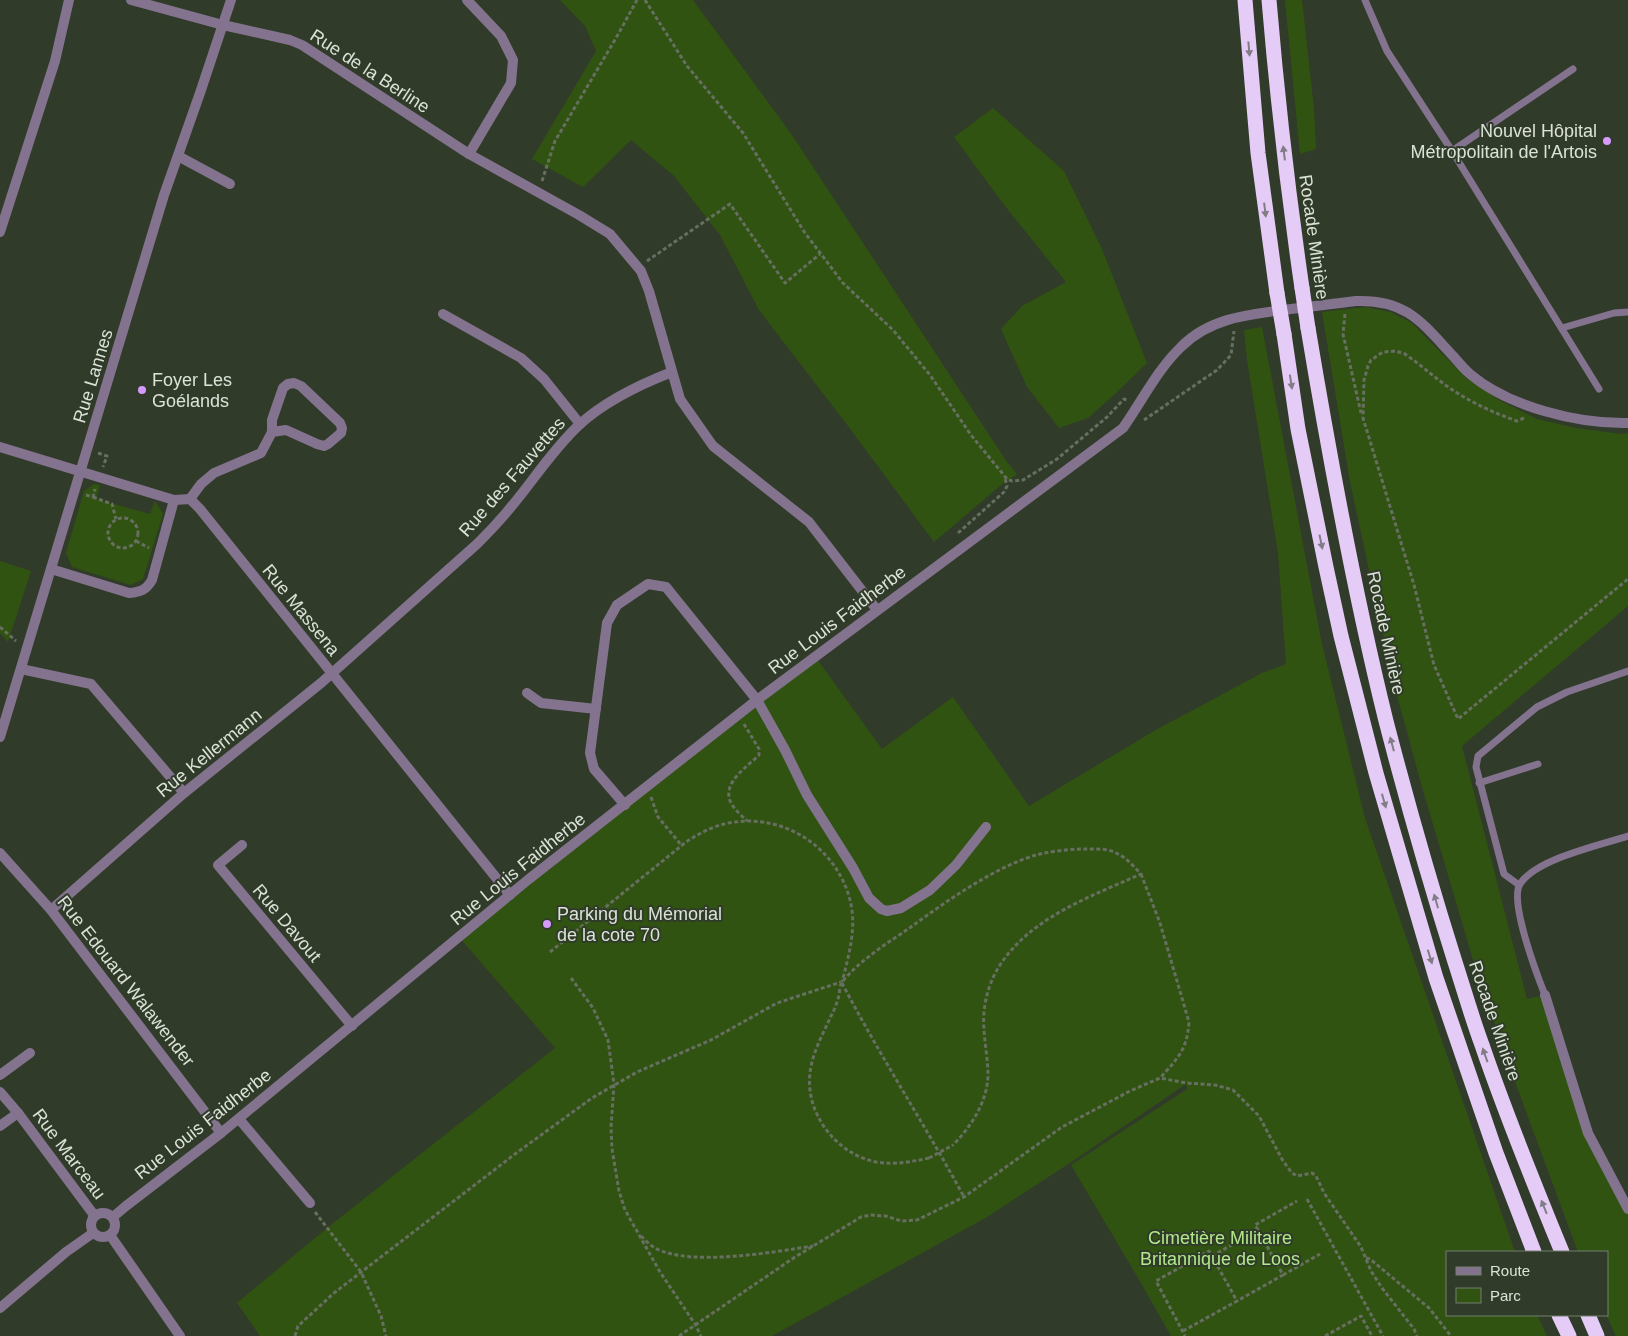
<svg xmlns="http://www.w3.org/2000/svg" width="1628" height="1336" viewBox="0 0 1628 1336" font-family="Arial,sans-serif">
	<rect width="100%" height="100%" fill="#303b29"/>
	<g fill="#315312">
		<polygon points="560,0 693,0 792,135 1007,462 1017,474 1000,486 934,542 848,426 759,310 720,235 674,176 631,140 583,187 532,159 596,51 585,26"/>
		<polygon points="1285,0 1302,0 1314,109 1316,149 1300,154"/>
		<polygon points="993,108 1064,171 1102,249 1147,363 1115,394 1088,418 1059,428 1027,387 1001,329 1022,306 1066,282 1005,206 954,137"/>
		<polygon points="1366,307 1390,312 1412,323 1465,377 1499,400 1537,419 1576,428 1622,434 1628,433 1628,606 1462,746 1527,999 1545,995 1588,1133 1628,1209 1628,1336 1616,1336 1606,1315 1607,1252 1578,1252 1518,1090 1476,970 1422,787 1393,681 1350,482 1322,312"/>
		<polygon points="1262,327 1322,644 1365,818 1515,1252 1447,1252 1447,1315 1537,1315 1547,1336 1171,1336 1141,1283 1071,1165 1187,1089 1186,1084 1073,1161 987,1217 772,1336 260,1336 237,1303 327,1228 555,1048 459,937 817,659 882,749 953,697 1029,806 1154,731 1262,673 1286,664 1278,553 1247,360 1244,330"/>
		<polygon points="94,484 100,485 96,499 150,514 155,501 163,514 143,579 131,585 72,567 66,553 84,491"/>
		<polygon points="0,561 31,571 8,642 0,633"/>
	</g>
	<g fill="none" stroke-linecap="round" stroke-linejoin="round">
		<g stroke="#666f60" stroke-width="3" stroke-dasharray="4 2.5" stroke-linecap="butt">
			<polyline points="645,0 687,66 743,133 805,233 843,283 893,330 930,375 971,435 1007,479 1012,481 1023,480 1057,459 1107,417 1124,399 1127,400"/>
			<polyline points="542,181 555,141 616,38 637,0"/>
			<polyline points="647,261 730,204 785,283 820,254"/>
			<polyline points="1345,314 1343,334 1361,413"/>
			<path d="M 1524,418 L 1517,421 C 1494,413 1472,403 1451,389 C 1435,378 1421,365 1405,354 L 1396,351 L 1383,352 L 1371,360 L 1368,366 L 1364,380 L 1363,418 L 1414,585 L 1434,665 L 1458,719 L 1628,579"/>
			<polyline points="1144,420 1217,370 1231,355 1234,331"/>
			<polyline points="98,453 107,456 103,467"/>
			<polyline points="86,495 93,497 95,489"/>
			<polyline points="93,497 112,504 116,519"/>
			<circle cx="123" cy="533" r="15"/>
			<polyline points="958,533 1004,492 1007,486 1005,478"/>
			<polyline points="136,541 149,548"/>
			<polyline points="0,627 16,641"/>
			<path d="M 744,724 L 759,749 L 759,755 C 747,767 721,783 731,803 C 735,810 742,816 747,821"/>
			<polyline points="651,797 658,817 682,846"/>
			<path d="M 1141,874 L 1160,923 L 1189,1022 C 1187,1050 1178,1058 1160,1078"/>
			<path d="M 550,952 L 686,842 C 701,832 717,824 735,822 C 787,815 837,849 850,900 C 857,927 849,955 842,982"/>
			<polyline points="571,978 593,1008 608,1040 614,1084 611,1127 612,1149 619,1191 625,1210 660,1272 695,1324 701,1336"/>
			<path d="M 842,983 C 880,1056 925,1125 964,1197"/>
			<path d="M 929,1158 C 911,1162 894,1165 876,1162 C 836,1154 805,1113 810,1073 C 812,1053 823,1034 831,1016 C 834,1011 836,1005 838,999 C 840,993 839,985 843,981 C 860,960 889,942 911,927 C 945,902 999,864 1040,854 C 1054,851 1070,849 1085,849 C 1095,849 1109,848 1118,854 C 1127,858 1134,867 1141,874 C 1092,896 1034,916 1002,962 C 988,982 982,1007 984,1030 C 985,1045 988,1061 988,1076 C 987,1102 971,1127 953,1145"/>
			<polyline points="1307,1199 1383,1336"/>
			<polyline points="315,1212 361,1272 381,1316 386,1336"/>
			<polyline points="1258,1230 1255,1225 1297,1201"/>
			<path d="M 641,1236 C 645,1240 650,1245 655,1248 C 690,1267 774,1252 813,1246"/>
			<polyline points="1212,1256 1258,1230 1283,1275 1237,1301"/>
			<polyline points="1366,1258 1370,1259 1429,1308 1451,1336"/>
			<polyline points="1283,1275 1320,1254"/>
			<polyline points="1183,1331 1237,1301 1209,1251 1156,1281 1185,1336"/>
			<polyline points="295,1336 298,1326 334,1293 515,1154 592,1098 637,1072 711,1040 777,1003 841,982"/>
			<polyline points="679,1336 795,1257 861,1217 871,1215 886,1216 901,1221 917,1220 964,1197 1062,1127 1130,1091 1160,1078 1186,1083 1215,1085 1233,1090 1259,1116 1283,1161 1292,1173 1297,1176 1312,1173 1316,1176 1324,1193 1361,1247 1371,1271 1382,1288 1414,1329 1417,1336"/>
			<polyline points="1325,1336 1361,1316 1372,1336"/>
		</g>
		<g stroke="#84738f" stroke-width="7">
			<polyline points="1365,0 1387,51 1452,151 1599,389"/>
			<polyline points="1452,151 1573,69"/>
			<polyline points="1562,328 1614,313 1628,312"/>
			<polyline points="1479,783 1538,764"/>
			<polyline points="1519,885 1504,874 1476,767 1478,756 1537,707 1567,692 1628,671"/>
			<path d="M 1545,995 C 1537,975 1509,901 1520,884 C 1536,859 1600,845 1628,836"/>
		</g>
		<g stroke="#84738f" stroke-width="10">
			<polyline points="131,0 223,25 290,40 302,45 469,154 579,215 610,234 641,271 649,291 680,399 713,446 809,522 877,610"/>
			<polyline points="467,0 501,36 513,60 511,83 469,154"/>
			<polyline points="178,156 230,184"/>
			<polyline points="0,232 55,61 69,0"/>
			<polyline points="443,314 521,358 544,379 580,424"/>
			<polyline points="0,447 174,500 190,499 200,509 510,895"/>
			<polyline points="190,499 201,484 214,473 261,453 272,432 272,420 283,388 288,384 294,383 301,386 340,423 342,428 341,433 328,444 324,446 317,444 286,430 272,432"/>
			<path d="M 51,569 L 129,593 C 141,592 146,590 152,580 L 174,500"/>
			<polyline points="21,669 91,684 184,793"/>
			<polyline points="527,693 541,703 596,709"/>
			<polyline points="0,737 164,195 200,93 231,0"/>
			<polyline points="625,805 594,769 590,753 607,623 617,605 648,584 666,587 757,700 785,750 807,795 853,868 869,898 881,909 887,911 901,908 930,890 956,865 986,827"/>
			<polyline points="242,845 218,865 352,1026"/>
			<polyline points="0,853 51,910 221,1133"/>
			<path d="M 51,910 L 184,793 L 321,683 L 477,544 C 484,537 491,530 498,522 C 527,491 548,454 579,425 C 604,402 641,384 672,372"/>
			<polyline points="1545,995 1588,1133 1628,1209"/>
			<polyline points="0,1075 30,1053"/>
			<polyline points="0,1092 18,1113 94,1215"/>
			<polyline points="239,1119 310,1203"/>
			<polyline points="0,1126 18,1113"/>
			<circle cx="103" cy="1225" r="12"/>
			<path d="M 113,1217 L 126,1206 L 221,1133 L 529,879 L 757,700 L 1123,428 C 1142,401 1157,370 1181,347 C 1210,317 1252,314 1291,309 C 1313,306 1334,304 1356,301 C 1407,299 1423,324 1454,357 C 1459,363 1464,369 1470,374 C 1509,407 1578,424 1628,423"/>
			<polyline points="110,1235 180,1336"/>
			<polyline points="0,1308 66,1252 93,1233"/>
		</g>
		<g stroke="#e5ccf7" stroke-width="15">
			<polyline points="1245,0 1258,153 1277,293"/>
			<path d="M 1269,0 C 1277,96 1288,192 1302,288"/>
			<path d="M 1308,328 C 1330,460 1354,592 1386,721 C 1407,802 1430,883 1455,962 C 1464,990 1472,1018 1482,1045 C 1506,1115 1534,1184 1562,1252"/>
			<polyline points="1284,334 1298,429 1326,567 1341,636 1376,773 1436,978 1496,1153 1534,1252"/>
			<polyline points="1559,1315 1569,1336"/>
			<polyline points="1588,1315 1597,1336"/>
		</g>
		<polyline stroke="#666f60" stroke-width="3" stroke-dasharray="4 2.5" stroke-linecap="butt" points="929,1158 953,1145"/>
		<g stroke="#e5ccf7" stroke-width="15">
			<polyline points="1302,288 1308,328"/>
			<polyline points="1277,293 1284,334"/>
		</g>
	</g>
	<defs><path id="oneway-solid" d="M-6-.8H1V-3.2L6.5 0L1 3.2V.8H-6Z" transform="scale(1.25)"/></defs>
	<g fill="#817c86">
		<use href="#oneway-solid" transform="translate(1249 49) rotate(85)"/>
		<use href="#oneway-solid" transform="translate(1284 153) rotate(-97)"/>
		<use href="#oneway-solid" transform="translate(1265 210) rotate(83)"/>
		<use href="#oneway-solid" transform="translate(1291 382) rotate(81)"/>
		<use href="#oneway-solid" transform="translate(1321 542) rotate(78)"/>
		<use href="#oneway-solid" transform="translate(1392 744) rotate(-105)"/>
		<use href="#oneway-solid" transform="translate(1384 801) rotate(74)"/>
		<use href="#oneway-solid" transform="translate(1436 901) rotate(-106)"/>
		<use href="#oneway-solid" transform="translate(1430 957) rotate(73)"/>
		<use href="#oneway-solid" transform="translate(1485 1055) rotate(-110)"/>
		<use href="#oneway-solid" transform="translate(1544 1207) rotate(-112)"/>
	</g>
	<g fill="#d69bfa" stroke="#303b29" stroke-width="2">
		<circle cx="1607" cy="141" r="5"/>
		<circle cx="142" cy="390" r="5"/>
		<circle cx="547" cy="924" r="5"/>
	</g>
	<g text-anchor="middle" stroke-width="4" stroke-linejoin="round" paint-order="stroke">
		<g font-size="18" fill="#dbe2d7" stroke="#303b29">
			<text transform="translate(370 71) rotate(33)" y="6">Rue de la Berline</text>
			<text transform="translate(1314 237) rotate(82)" y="6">Rocade Minière</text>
			<text transform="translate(93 376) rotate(-73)" y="6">Rue Lannes</text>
			<text transform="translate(512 477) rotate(-49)" y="6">Rue des Fauvettes</text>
			<text transform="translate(301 610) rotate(51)" y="6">Rue Massena</text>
			<text transform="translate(837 620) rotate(-37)" y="6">Rue Louis Faidherbe</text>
			<text transform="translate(1386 633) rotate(78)" y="6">Rocade Minière</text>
			<text transform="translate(209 753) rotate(-39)" y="6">Rue Kellermann</text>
			<text transform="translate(518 869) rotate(-39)" y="6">Rue Louis Faidherbe</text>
			<text transform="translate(287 923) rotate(50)" y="6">Rue Davout</text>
			<text transform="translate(126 981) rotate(52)" y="6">Rue Edouard Walawender</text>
			<text transform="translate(1495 1021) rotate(71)" y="6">Rocade Minière</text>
			<text transform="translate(203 1124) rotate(-38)" y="6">Rue Louis Faidherbe</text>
			<text transform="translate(69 1154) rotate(53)" y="6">Rue Marceau</text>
		</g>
		<g font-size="18" fill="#dbe2d7" stroke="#303b29" text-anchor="start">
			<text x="1597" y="137" text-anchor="end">Nouvel Hôpital<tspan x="1597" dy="21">Métropolitain de l'Artois</tspan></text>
			<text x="152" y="386">Foyer Les<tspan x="152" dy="21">Goélands</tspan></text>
			<text x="557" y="920">Parking du Mémorial<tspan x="557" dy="21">de la cote 70</tspan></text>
		</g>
		<g font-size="18" fill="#b1e98b" stroke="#303b29">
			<text x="1220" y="1244">Cimetière Militaire<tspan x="1220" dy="21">Britannique de Loos</tspan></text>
		</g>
	</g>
	<rect x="1446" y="1251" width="162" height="65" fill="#303b29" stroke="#747e6f"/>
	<rect x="1456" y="1267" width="25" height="8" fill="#84738f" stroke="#747e6f"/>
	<text x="1490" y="1276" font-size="15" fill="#dbe2d7">Route</text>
	<rect x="1456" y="1288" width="25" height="15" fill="#315312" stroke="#747e6f"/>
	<text x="1490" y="1301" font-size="15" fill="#dbe2d7">Parc</text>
</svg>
